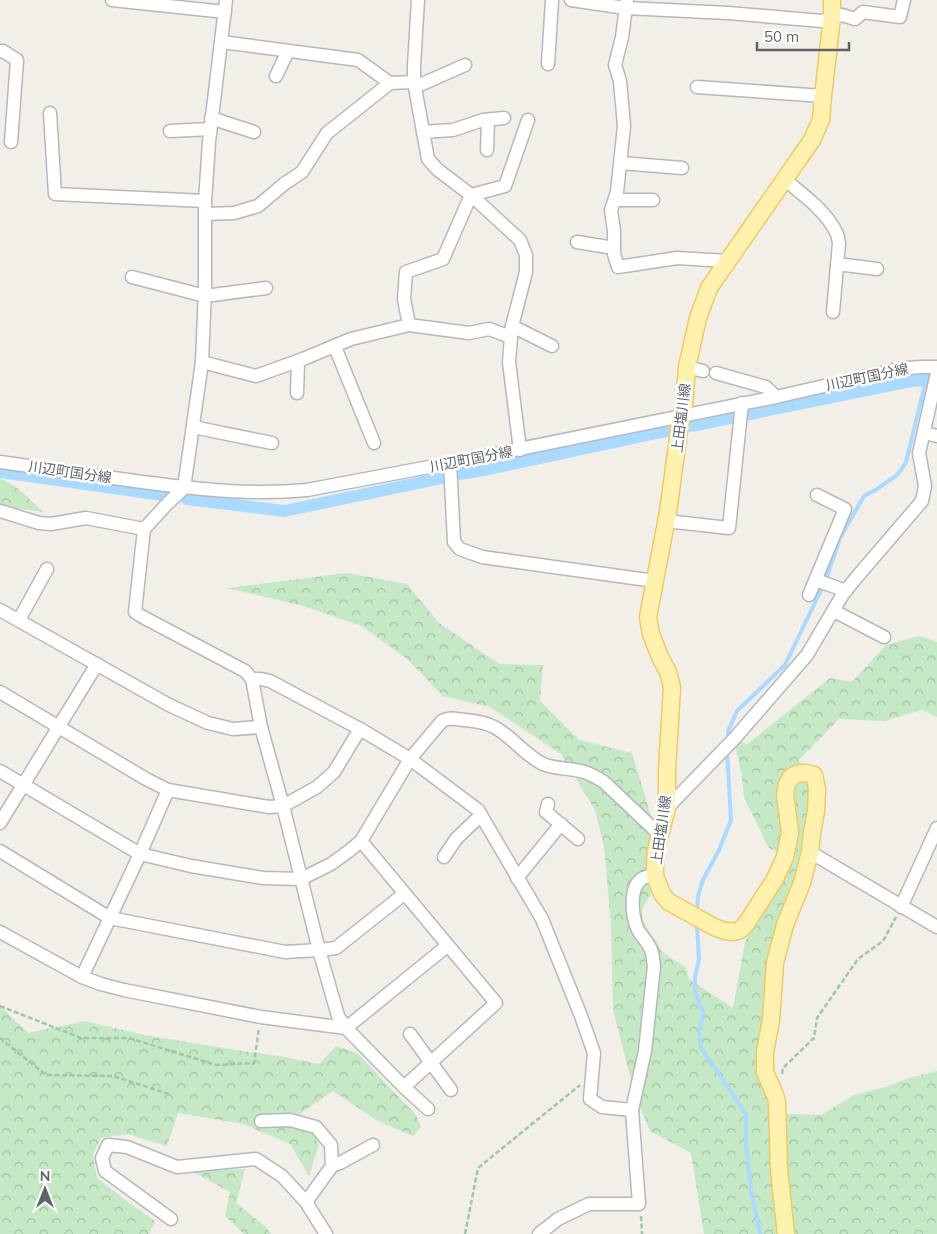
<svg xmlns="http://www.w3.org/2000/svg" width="937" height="1234" viewBox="0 0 937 1234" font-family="Mulish,'Noto Sans JP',sans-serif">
	<defs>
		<pattern id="forest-crowns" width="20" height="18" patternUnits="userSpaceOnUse" patternTransform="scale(1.25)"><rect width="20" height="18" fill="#c5e8c5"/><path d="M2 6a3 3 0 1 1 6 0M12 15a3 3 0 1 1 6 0" fill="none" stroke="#a3c0a4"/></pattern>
	</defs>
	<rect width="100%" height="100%" fill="#f1efe8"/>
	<g fill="url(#forest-crowns)">
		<path d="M 0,479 C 17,484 30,500 43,512 L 0,506 Z"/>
		<path d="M 346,573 L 407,584 L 439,623 L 499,664 L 543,665 L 540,701 L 579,740 L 632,753 L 654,826 L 649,881 L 651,895 C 636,913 642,922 654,938 C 657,942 659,948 663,952 C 670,958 679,962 686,968 L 689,979 L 733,1008 L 745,942 L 789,860 L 768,847 L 744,797 L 741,771 L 735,744 L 740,739 L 746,745 L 830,678 L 852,682 L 886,645 L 920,636 L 937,642 L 937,717 L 922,710 L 885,721 L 839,719 L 799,760 L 811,788 L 807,832 L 769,990 L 774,1103 L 783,1234 L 704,1234 L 691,1153 L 650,1131 L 635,1095 L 613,1010 L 611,926 L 604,846 L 595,810 L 561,754 L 490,707 L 443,696 L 407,659 L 362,626 L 303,606 L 228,588 Z"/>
		<polygon points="0,1006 28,1033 85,1021 144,1035 235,1050 278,1056 319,1064 336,1046 357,1053 416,1115 421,1127 413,1136 376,1120 333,1091 301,1113 319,1145 309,1176 290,1144 243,1124 178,1113 167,1146 127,1134 101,1138 93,1154 97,1178 128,1202 155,1221 149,1234 0,1234"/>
		<polygon points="937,1071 937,1234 791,1234 785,1114 821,1115 854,1095 886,1087 909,1078"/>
		<polygon points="245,1169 236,1203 266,1227 271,1234 244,1234 225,1216 230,1192 190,1170"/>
	</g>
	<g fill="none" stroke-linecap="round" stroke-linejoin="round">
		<g stroke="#aadaff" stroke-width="4">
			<polyline points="728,741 728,731 737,711 785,665 825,582 840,538 864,496 877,489 897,475 901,470 906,462 926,380"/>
			<polyline points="697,911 698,896 703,880 719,850 731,820 727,750"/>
			<polyline points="697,926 699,959 695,977 695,991 703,1013 699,1034 701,1048 746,1114 746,1147 752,1195 760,1234"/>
		</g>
		<g stroke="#aadaff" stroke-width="12">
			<polyline points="691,426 911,381 926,380 937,381"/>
			<polyline points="0,472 163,495"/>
			<polyline points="459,474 484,470 666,431"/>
			<polyline points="187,499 284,511 442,478"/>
		</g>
		<defs>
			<g id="minor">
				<polyline points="112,0 225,12"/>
				<polyline points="226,0 209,142 205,201 205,289 202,362 184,488 168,503 144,529 135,612 141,616 245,671 252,679 261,727 283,806 319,950 338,1016 346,1028 404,1087 496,1003 361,841"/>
				<polyline points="571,0 626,8 728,13 822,21 842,15 855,19 863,12 900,17 904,0"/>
				<polyline points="627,0 622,37 615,65 620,81 624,126 617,192 611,210 614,231 614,254 618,267 677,258 727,261"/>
				<polyline points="222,42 358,60 390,83 414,82 422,84 465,65"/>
				<polyline points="0,51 3,51 17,60 11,142"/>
				<polyline points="548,64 552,0"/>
				<polyline points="276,76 288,51"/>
				<polyline points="697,87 823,96"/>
				<polyline points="50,113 55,194 205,201"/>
				<polyline points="211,118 254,132"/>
				<polyline points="170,131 210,129"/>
				<polyline points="423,132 453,130 483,120 504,118"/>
				<polyline points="487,150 488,120"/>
				<polyline points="621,163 682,168"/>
				<path d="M 784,179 C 802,194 825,210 836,232 C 838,235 838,239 839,243 L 833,312"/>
				<polyline points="471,195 520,240 526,255 526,272 511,330 511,337 509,362 520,450"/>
				<polyline points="471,195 505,186 528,120"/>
				<polyline points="615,200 653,200"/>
				<polyline points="206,214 234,213 258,206 284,184 302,172 327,133 390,83"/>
				<polyline points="577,242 614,248"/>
				<polyline points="837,264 877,269"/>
				<polyline points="132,277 205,296 266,288"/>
				<polyline points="409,325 469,333 489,329 511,337"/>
				<polyline points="512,326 552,346"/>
				<polyline points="335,347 374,443"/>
				<polyline points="202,362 256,376 303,359 351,339 409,325 404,299 406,272 443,259 471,195 438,170 428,159 414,82 414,66 418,0"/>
				<polyline points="687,367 703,371"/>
				<polyline points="716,373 766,387 776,397"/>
				<polyline points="297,393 298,361"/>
				<polyline points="193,427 272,443"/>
				<polyline points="924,433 937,436"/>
				<path d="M 0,462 C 43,468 86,474 128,480 C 187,488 247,496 307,490 L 450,463 L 776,397 L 898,369 L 921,367 L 937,367"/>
				<polyline points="450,463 454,542 460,549 482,557 655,581"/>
				<polyline points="0,511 39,523 51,524 86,518 144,529"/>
				<polyline points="666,521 729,528 742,403"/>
				<polyline points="816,580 846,591"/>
				<polyline points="809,595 845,509 817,495"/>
				<polyline points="0,610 169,705 208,723 233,729 261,727"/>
				<polyline points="834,611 884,637"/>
				<polyline points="19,620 47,569"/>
				<polyline points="252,679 261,679 270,681 360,729 410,759 478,810 542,919 581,1016 594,1053 590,1099 602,1107 632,1110"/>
				<polyline points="0,692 146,779 168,790 269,807 283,806 317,787 334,772 360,729"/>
				<path d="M 0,771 L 140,854 L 191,866 L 263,878 L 301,879 L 331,864 L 349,851 L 361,841 L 410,759 L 442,721 C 449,717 456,719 464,720 C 474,721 485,722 494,727 C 512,736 524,755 543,764 C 555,769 568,768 580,771 C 589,772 597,778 604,782 L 660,835"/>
				<polyline points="548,804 546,812 578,839"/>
				<polyline points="667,808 734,739 807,655 843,594 856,578 922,501 925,486 919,453 937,373"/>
				<polyline points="0,823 97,664"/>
				<polyline points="0,851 110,918 285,952 319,950 336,948 404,894"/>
				<polyline points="810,852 937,927"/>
				<polyline points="444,857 456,839 481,815"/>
				<polyline points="517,878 561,824"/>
				<polyline points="901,907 937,828"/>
				<polyline points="0,932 82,977 101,984 124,990 261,1017 346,1028 447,946"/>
				<polyline points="82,977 140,854 168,790"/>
				<polyline points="410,1034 451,1090"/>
				<polyline points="404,1087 428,1109"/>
				<polyline points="261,1121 290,1120 316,1127 331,1145 332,1166 306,1202"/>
				<polyline points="332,1166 340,1163 373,1145"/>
				<polyline points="171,1219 105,1171 102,1158 108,1145 127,1147 177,1167 256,1159 282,1176 306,1202 326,1234"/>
				<path d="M 539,1234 L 558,1219 L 589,1204 L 639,1204 L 632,1110 L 645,1051 L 654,966 C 653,960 653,955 651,950 C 648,942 642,937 638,930 C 632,917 628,887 643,878 C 647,876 651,876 655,876"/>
			</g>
			<path id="major" d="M 786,1234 L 779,1170 L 777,1102 L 775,1095 L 765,1072 L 765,1052 L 771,1020 L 775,963 L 785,925 L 802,883 L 810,852 L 812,833 L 816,811 L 817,789 L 814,775 C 805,772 799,772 791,777 L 787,784 L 785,794 L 790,833 L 785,857 L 775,879 L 746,924 L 740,930 L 733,932 L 725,931 L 714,927 L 669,902 L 662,894 L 655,876 L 655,863 L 656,850 L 667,808 L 667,770 L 672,687 L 668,672 L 660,657 L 651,634 L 648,617 L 668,512 L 681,416 L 684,406 L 687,367 L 698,318 L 709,288 L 812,140 L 821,120 L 823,96 L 832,17 L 832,0"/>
		</defs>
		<use href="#minor" stroke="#b5b8bc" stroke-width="15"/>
		<use href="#major" stroke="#f2c960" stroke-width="19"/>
		<g stroke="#9cc7a9" stroke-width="2.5" stroke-dasharray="5 2.5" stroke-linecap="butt">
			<polyline points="0,1006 81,1038 129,1038 216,1065 254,1063 259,1028"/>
			<polyline points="0,1038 46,1075 113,1076 172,1095"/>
			<polyline points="782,1074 783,1068 814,1038 817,1018 858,959 883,941 896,917"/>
			<polyline points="641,1216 642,1234"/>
			<polyline points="465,1234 478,1168 580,1085"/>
		</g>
		<use href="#minor" stroke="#fff" stroke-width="12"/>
		<use href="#major" stroke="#fff2af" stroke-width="16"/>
	</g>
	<g text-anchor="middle" stroke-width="5" stroke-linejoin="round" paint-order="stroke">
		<g font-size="14" fill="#5f6368" stroke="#fff">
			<text transform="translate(867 377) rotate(-12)" y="5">川辺町国分線</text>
			<text transform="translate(681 418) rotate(-83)" y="5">上田塩川線</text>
			<text transform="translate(471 459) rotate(-11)" y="5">川辺町国分線</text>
			<text transform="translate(70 472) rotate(8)" y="5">川辺町国分線</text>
			<text transform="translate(661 830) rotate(-82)" y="5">上田塩川線</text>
		</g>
	</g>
	<g transform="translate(45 1189)" stroke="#ffffff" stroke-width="4" paint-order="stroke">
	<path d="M0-4L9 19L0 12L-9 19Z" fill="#5f6368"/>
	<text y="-8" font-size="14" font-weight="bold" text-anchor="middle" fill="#5f6368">N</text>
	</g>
	<path d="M757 42v8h92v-8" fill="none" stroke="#5f6368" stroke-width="2.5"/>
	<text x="764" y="42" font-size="15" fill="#5f6368" stroke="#ffffff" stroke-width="4" paint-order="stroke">50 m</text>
</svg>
